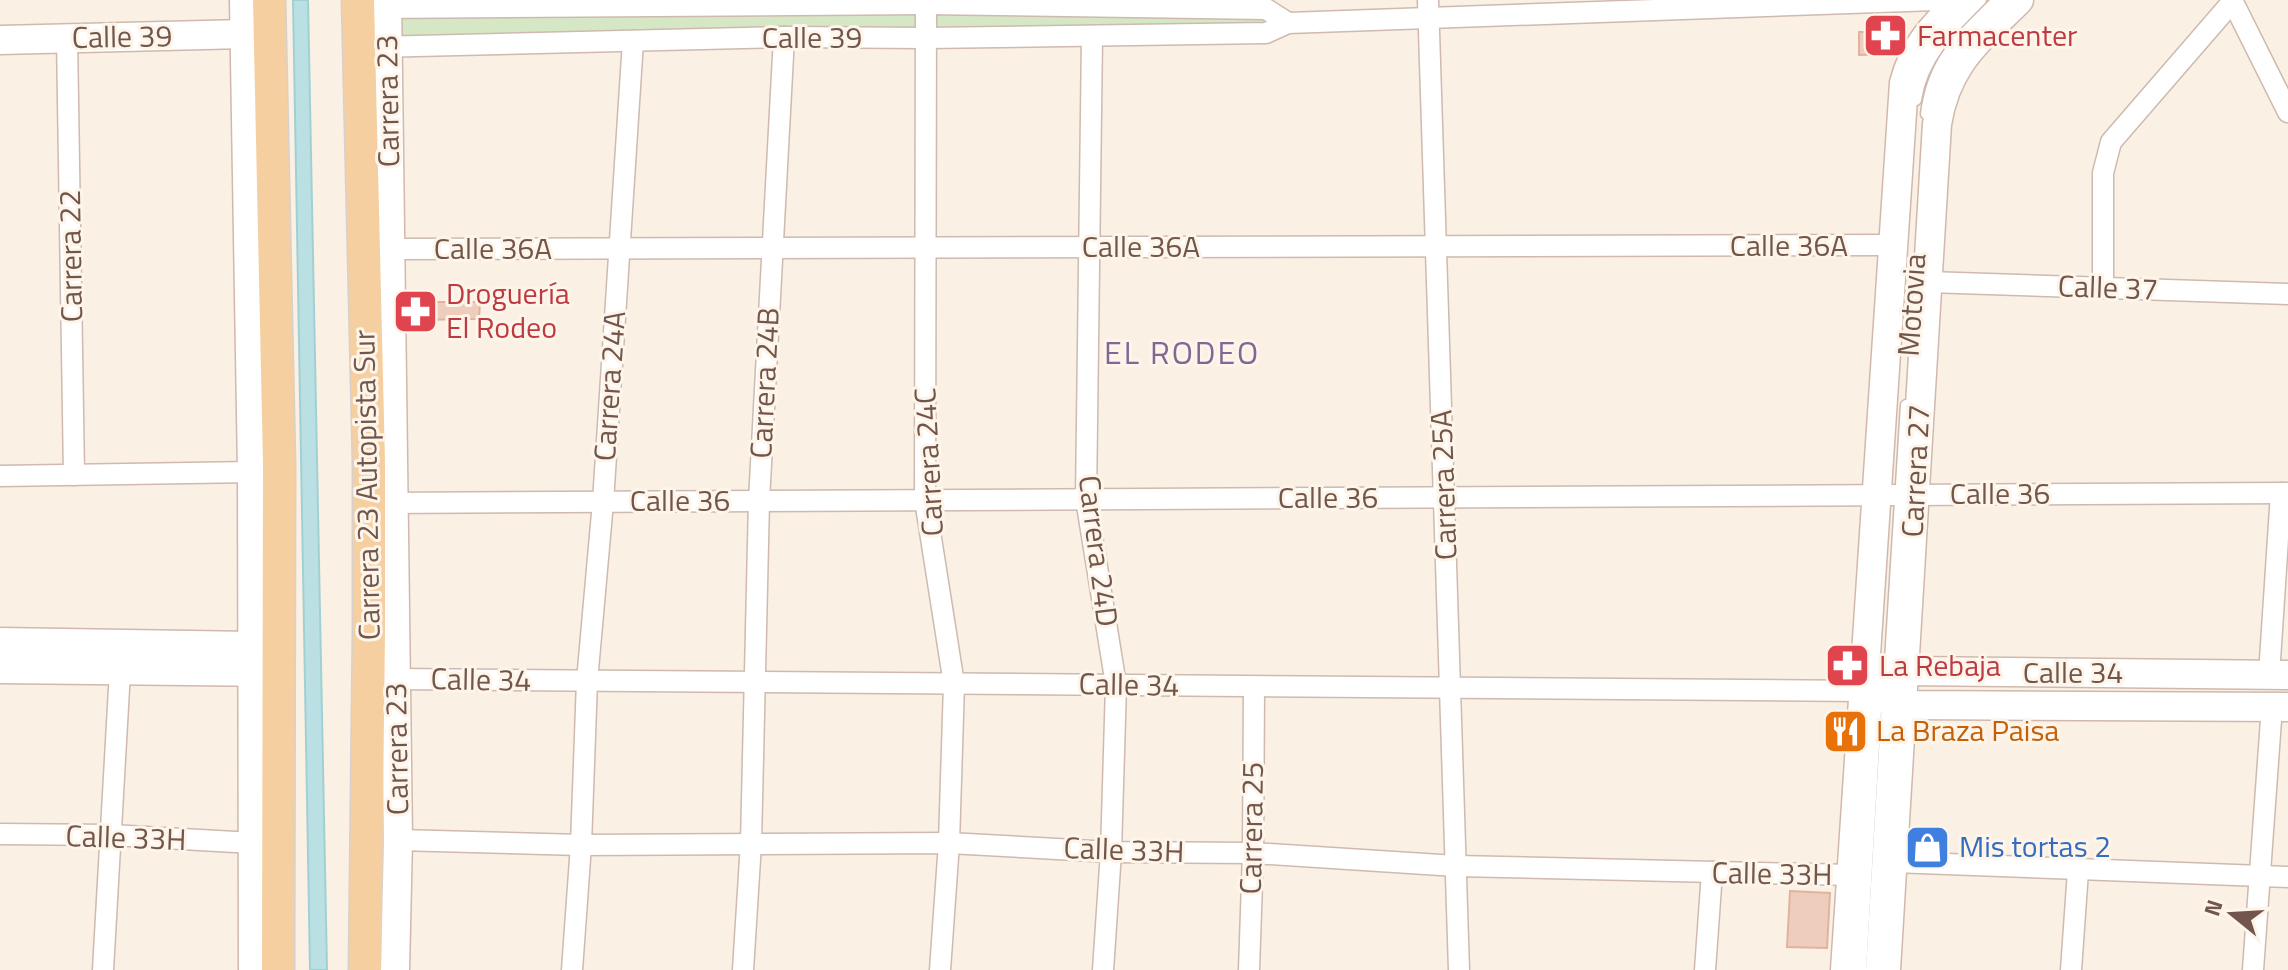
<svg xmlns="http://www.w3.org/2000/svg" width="2288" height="970" viewBox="0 0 2288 970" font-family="'Titillium Web',sans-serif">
	<rect width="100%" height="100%" fill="#fbf0e4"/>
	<polygon fill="#d5e7c4" points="388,8 1266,9 1266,33 387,46"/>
	<polygon fill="#bae0e3" stroke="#a1d0d4" stroke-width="2" points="293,0 308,0 327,970 310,970"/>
	<g fill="#efcdbd" stroke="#e0b39f" stroke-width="2">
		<polygon points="1859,32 1889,32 1890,54 1859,55"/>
		<polygon points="410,302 480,302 479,319 410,320"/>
		<polygon points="1790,891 1830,893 1827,948 1787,947"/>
	</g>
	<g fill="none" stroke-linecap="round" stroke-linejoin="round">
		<defs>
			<g id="lane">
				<path d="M 1916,100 C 1922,58 1952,29 1981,0"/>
				<path d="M 1926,114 C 1933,58 1960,38 1997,0"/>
				<polyline points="1889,676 1906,405"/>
				<polyline points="1861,970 1876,711"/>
				<polyline points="1871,970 1887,700"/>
			</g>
			<g id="street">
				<polyline points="926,0 925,500 954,684 949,843 940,970"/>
				<polyline points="1428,0 1459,970"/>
				<polyline points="2232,0 2288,112"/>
				<polyline points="376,8 926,4 1266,9 1288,23"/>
				<polyline points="1092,36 1086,499 1116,685 1111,852 1103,970"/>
				<polyline points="67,38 74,475"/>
				<polyline points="375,47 784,37 926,38 1266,33 1288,23 1936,0"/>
				<polyline points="390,249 1892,245"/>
				<polyline points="1928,282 2288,294"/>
				<polyline points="2103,288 2103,173 2111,142 2233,1"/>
				<polyline points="0,476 252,472"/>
				<polyline points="381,503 2288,493"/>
				<polyline points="2269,675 2281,493"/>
				<polyline points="396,679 1863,691"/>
				<polyline points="0,834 111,835 253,843"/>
				<polyline points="398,840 581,845 949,843 1111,852 1253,853 1456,866 1851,875"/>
				<polyline points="1893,862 2288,877"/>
				<polyline points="103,970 120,671"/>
				<polyline points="572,970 581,845 587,681 603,502 633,41"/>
				<polyline points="743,970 751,843 759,501 784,37"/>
				<polyline points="1249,970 1253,853 1254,687"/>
				<polyline points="1705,970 1712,872"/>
				<polyline points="2071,970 2078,871"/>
				<polyline points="2253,970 2272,706"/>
			</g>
			<g id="secondary">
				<polyline points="244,0 252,472 253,970"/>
				<polyline points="387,0 398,840 395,970"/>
				<polyline points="0,40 245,34"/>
				<polyline points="0,642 253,646"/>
				<polyline points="0,669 271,672"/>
				<polyline points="1887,680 1904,671 2288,675"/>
				<polyline points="1887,699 1902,704 1913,705 2288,707"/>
				<path d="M 1845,970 L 1904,83 C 1914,45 1933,27 1960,0"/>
				<path d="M 1886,970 L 1937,124 C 1947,63 1978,41 2019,0"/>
			</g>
			<g id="primary">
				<polyline points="269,0 279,464 278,970"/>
				<polyline points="358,0 369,462 369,632 365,970"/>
			</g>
		</defs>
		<use href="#lane" stroke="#cebaae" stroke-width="13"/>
		<use href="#street" stroke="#cebaae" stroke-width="23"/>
		<use href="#secondary" stroke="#d0b9ac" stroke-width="31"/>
		<use href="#primary" stroke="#d8d0cd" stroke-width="35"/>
		<use href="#lane" stroke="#fff" stroke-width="10"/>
		<use href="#street" stroke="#fff" stroke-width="20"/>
		<use href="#secondary" stroke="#fff" stroke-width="28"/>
		<use href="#primary" stroke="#f6cfa0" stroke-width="32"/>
	</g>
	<defs>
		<symbol id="pharmacy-square" viewBox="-11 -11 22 22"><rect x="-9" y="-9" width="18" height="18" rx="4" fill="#e0444e" stroke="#fef5ea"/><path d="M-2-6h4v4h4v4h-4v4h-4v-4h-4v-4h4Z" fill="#fff"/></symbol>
		<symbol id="restaurant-square" viewBox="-11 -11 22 22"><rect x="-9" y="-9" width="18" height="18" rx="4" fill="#e8710a" stroke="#fef5ea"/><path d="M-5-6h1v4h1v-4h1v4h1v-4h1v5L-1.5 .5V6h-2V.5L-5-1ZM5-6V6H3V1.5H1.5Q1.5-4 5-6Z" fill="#fff"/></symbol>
		<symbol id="shop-square" viewBox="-11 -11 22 22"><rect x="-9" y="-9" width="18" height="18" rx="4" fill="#3f7fe0" stroke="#fef5ea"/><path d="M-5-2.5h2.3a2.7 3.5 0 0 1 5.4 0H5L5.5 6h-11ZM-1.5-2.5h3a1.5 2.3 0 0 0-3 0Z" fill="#fff"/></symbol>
	</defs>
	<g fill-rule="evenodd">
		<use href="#pharmacy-square" x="1860" y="10" width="51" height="51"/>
		<use href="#pharmacy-square" x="390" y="286" width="51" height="51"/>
		<use href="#pharmacy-square" x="1822" y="640" width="51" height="51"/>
		<use href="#restaurant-square" x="1820" y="706" width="51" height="51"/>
		<use href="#shop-square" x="1902" y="822" width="51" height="51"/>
	</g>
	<g text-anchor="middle" stroke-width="6" stroke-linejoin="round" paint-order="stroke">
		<g font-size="30" fill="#be3a42" stroke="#fef5ea" text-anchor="start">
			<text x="1917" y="46">Farmacenter</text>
			<text x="446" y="304">Droguería<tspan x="446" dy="34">El Rodeo</tspan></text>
			<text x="1879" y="676">La Rebaja</text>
		</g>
		<g font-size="30" fill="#72564b" stroke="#fef5ea">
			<text transform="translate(122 37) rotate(-1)" y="10">Calle 39</text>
			<text x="812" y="48">Calle 39</text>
			<text transform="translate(388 101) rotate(-91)" y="10">Carrera 23</text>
			<text x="1789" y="256">Calle 36A</text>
			<text x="1141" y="257">Calle 36A</text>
			<text x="493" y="259">Calle 36A</text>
			<text transform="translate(71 256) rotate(-91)" y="10">Carrera 22</text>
			<text transform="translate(2108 288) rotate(2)" y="10">Calle 37</text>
			<text transform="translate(1912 305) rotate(-86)" y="10">Motovia</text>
			<text transform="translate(765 383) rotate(-87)" y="10">Carrera 24B</text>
			<text transform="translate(610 386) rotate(-86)" y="10">Carrera 24A</text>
			<text transform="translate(929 462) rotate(-93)" y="10">Carrera 24C</text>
			<text transform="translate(1916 471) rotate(-87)" y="10">Carrera 27</text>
			<text transform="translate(367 485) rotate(-91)" y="10">Carrera 23 Autopista Sur</text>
			<text transform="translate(1444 485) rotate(-92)" y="10">Carrera 25A</text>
			<text x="2000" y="504">Calle 36</text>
			<text x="1328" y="508">Calle 36</text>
			<text x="680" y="511">Calle 36</text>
			<text transform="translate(1098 551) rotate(83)" y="10">Carrera 24D</text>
			<text x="2073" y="683">Calle 34</text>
			<text transform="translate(481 680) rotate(1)" y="10">Calle 34</text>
			<text transform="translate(1129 685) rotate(1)" y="10">Calle 34</text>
			<text transform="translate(397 749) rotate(-91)" y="10">Carrera 23</text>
			<text transform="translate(1252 828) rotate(-89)" y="10">Carrera 25</text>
			<text transform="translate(126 838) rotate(2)" y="10">Calle 33H</text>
			<text transform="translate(1124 850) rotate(2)" y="10">Calle 33H</text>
			<text transform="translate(1772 874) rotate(1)" y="10">Calle 33H</text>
		</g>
		<g font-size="30" fill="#c56008" stroke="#fef5ea" text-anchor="start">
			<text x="1876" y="741">La Braza Paisa</text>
		</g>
		<g font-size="30" fill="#366cbe" stroke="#fef5ea" text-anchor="start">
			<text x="1959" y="857">Mis tortas 2</text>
		</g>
		<g font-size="32" letter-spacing="2" fill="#826795" stroke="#fef5ea">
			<text x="1182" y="364">EL RODEO</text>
		</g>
	</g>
	<g transform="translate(2232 914) rotate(288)" stroke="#fef5ea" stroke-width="6" paint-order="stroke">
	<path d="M0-6L14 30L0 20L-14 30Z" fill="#72564b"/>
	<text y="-12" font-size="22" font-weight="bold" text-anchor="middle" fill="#72564b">N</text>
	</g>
</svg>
